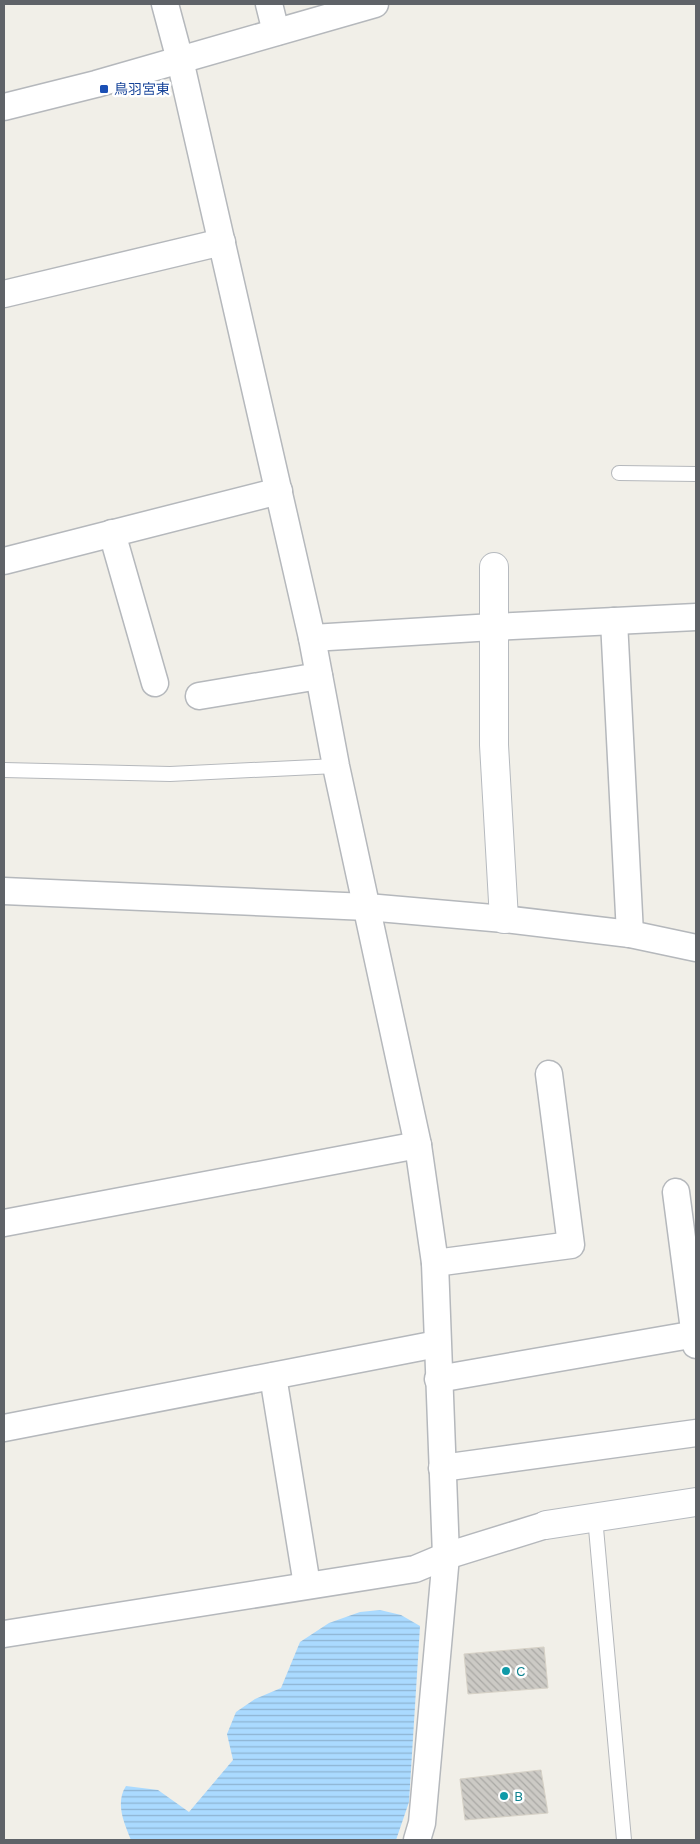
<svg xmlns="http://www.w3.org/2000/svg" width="700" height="1844" viewBox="0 0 700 1844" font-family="'Work Sans','Noto Sans JP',sans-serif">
	<defs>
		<pattern id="water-rules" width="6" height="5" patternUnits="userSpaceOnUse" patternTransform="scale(1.25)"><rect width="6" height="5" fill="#aadaff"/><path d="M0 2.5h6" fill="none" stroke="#8eb4d2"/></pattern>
		<pattern id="building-back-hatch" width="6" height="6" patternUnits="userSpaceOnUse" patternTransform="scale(1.25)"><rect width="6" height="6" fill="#cccac5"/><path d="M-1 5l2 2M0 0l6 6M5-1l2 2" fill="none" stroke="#a9a8a4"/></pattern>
	</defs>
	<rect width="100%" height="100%" fill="#f1efe8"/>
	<path fill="url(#water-rules)" d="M 380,1610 L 401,1615 L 420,1626 L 409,1802 L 396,1840 L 131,1840 C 124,1823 115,1803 126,1786 L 158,1790 L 189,1812 L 233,1760 L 227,1734 L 236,1712 L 255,1699 L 281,1688 L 300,1642 L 329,1623 L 360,1612 Z"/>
	<g fill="url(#building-back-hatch)" stroke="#d6d1c6">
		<polygon points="544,1647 548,1688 468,1694 464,1654"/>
		<polygon points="541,1770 548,1813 465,1820 460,1779"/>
	</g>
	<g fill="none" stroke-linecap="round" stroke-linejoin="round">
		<defs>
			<g id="lane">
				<polyline points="619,473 696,474"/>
				<polyline points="4,770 170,774 336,766"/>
				<polyline points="595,1517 624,1840"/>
			</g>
			<g id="street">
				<polyline points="165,4 180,60 312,638 336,766 418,1145 435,1263 446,1556 422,1823 417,1840"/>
				<polyline points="269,4 276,32"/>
				<polyline points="4,107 96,84 375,4"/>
				<polyline points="4,294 222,242"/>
				<polyline points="112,533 155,683"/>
				<polyline points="4,561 279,491"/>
				<polyline points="614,621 630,934"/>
				<polyline points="312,638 493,627 696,617"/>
				<polyline points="199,696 319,676"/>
				<polyline points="4,891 367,907 504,919 630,934 696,948"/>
				<polyline points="676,1192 696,1345"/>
				<polyline points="4,1223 418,1145"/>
				<polyline points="435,1263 571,1245 549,1074"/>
				<polyline points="273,1376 307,1585"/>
				<polyline points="438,1379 696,1334"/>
				<polyline points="4,1428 437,1344"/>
				<polyline points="442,1468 696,1433"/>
				<polyline points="4,1634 415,1569 446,1556 546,1525"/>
			</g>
			<g id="secondary">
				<polyline points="494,567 494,745 504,919"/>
				<polyline points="546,1525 696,1502"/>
			</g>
		</defs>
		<use href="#lane" stroke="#b5b8bc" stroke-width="16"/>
		<use href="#street" stroke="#b5b8bc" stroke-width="29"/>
		<use href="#secondary" stroke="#b6babf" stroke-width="30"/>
		<use href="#lane" stroke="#fff" stroke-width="14"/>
		<use href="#street" stroke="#fff" stroke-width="26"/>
		<use href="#secondary" stroke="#fff" stroke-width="28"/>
	</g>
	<rect fill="#1a4fb4" stroke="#fff" stroke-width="2" x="99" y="84" width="10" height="10" rx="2.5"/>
	<g fill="#0f9aa8" stroke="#fff" stroke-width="2">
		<circle cx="506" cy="1671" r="5"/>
		<circle cx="504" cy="1796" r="5"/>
	</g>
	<g text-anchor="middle" stroke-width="5" stroke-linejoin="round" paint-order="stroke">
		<g font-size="14" fill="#164399" stroke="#fff" text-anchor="start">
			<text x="114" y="94">鳥羽宮東</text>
		</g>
		<g font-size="14" fill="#0d838f" stroke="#fff" text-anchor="start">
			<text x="516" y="1676">C</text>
			<text x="514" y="1801">B</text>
		</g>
	</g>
	<rect width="700" height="1844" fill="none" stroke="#5f6368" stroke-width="10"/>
</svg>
